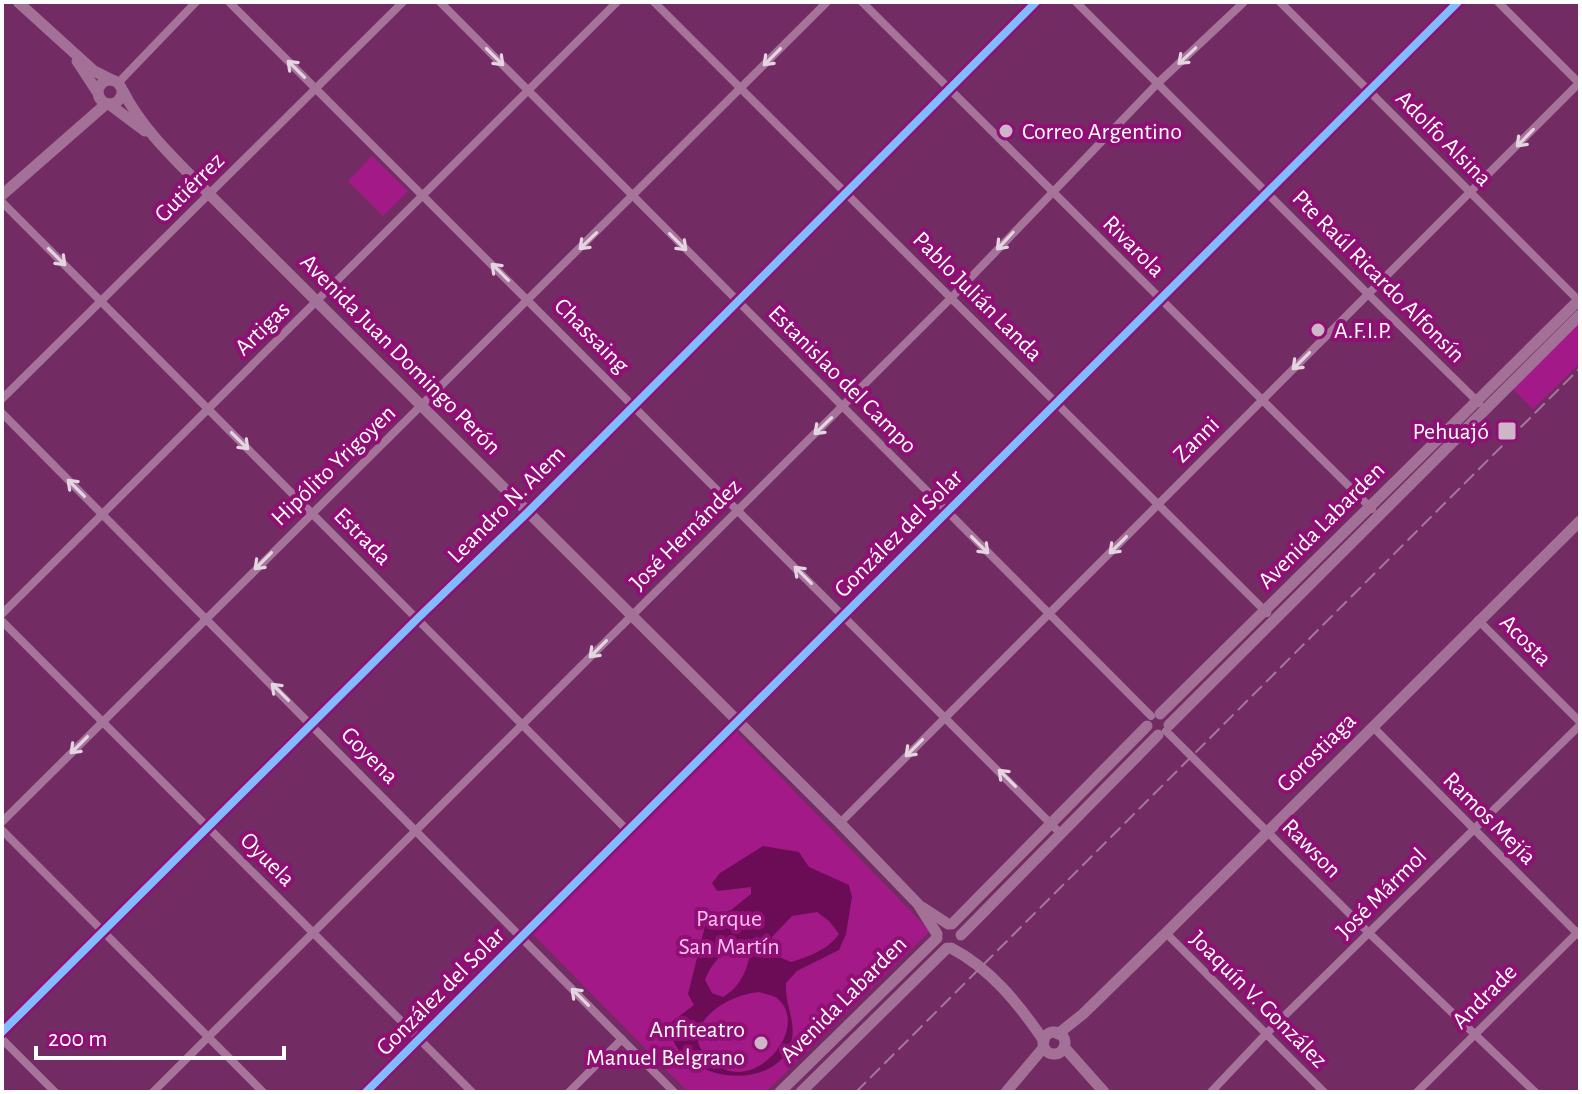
<svg xmlns="http://www.w3.org/2000/svg" width="1582" height="1094" viewBox="0 0 1582 1094" font-family="'Alegreya Sans',sans-serif">
	<rect width="100%" height="100%" fill="#732c63"/>
	<g fill="#a31987">
		<polygon points="372,156 408,191 383,216 348,181"/>
		<polygon points="1580,322 1580,363 1533,409 1512,388"/>
		<polygon points="734,729 930,931 766,1092 688,1092 529,930"/>
	</g>
	<path fill="#6c0c56" fill-rule="evenodd" d="M 763,846 L 799,852 L 809,867 L 849,885 L 852,897 L 846,934 L 839,950 L 797,971 L 786,983 C 784,1008 802,1028 786,1054 C 757,1094 672,1076 669,1024 L 694,1005 L 688,994 L 707,918 L 731,910 L 751,894 L 751,887 L 717,891 L 712,883 L 720,873 ZM 817,912 L 829,921 L 839,934 C 829,949 808,957 791,962 L 777,956 L 772,937 L 792,916 ZM 746,939 L 752,947 C 747,968 743,985 723,997 L 712,993 L 705,980 C 713,959 727,949 746,939 ZM 759,992 C 764,994 772,995 777,998 C 811,1026 758,1092 718,1066 C 668,1034 722,995 759,992 Z"/>
	<g fill="none" stroke-linecap="round" stroke-linejoin="round">
		<g stroke="#a6739b" stroke-width="8">
			<polyline points="229,2 1061,834"/>
			<polyline points="440,2 1151,716"/>
			<polyline points="654,2 1267,613"/>
			<polyline points="862,2 1372,509"/>
			<polyline points="1076,2 1368,294 1479,403"/>
			<polyline points="1280,2 1580,302"/>
			<polyline points="1498,2 1580,84"/>
			<polyline points="118,83 196,2"/>
			<polyline points="2,202 628,831"/>
			<polyline points="2,399 403,2"/>
			<polyline points="2,413 674,1092"/>
			<polyline points="2,614 617,2"/>
			<polyline points="1478,620 1580,722"/>
			<polyline points="2,621 472,1092"/>
			<polyline points="1373,727 1580,936"/>
			<polyline points="1166,731 1369,933 1535,1092"/>
			<polyline points="2,822 827,2"/>
			<polyline points="840,823 1580,82"/>
			<polyline points="2,830 263,1092"/>
			<polyline points="1166,933 1324,1092"/>
			<polyline points="2,1032 417,619 528,512 1036,2"/>
			<polyline points="2,1039 55,1092"/>
			<polyline points="153,1092 951,298 1157,84 1244,2"/>
			<polyline points="366,1092 1458,2"/>
			<polyline points="569,1092 622,1039"/>
			<polyline points="1211,1092 1266,1034 1580,725"/>
			<polyline points="1417,1092 1580,930"/>
		</g>
		<g stroke="#a37097" stroke-width="11">
			<polyline points="18,2 94,71 112,80"/>
			<polyline points="77,61 98,93"/>
			<circle cx="110" cy="92" r="12"/>
			<path d="M 123,91 C 143,131 179,163 210,195 L 840,823 L 918,904 L 937,934"/>
			<polyline points="109,104 145,131"/>
			<polyline points="2,195 106,104"/>
			<polyline points="1160,714 1580,299"/>
			<polyline points="1169,725 1580,315"/>
			<polyline points="922,907 948,924"/>
			<polyline points="952,924 1147,726"/>
			<polyline points="961,935 1158,735"/>
			<path d="M 951,948 C 990,968 1019,1004 1044,1041"/>
			<circle cx="1054" cy="1043" r="11"/>
			<polyline points="1058,1034 1083,1014 1166,933 1580,521"/>
			<polyline points="1064,1047 1104,1092"/>
			<polyline points="780,1092 937,938"/>
			<polyline points="801,1092 947,948"/>
			<polyline points="1006,1092 1044,1047"/>
		</g>
		<polyline stroke="#a6779c" stroke-width="2" stroke-dasharray="14 6" stroke-linecap="butt" points="856,1092 1580,368"/>
		<defs>
			<g id="cycleway">
				<polyline points="2,1032 417,619 528,512 1036,2"/>
				<polyline points="366,1092 1458,2"/>
			</g>
		</defs>
		<use href="#cycleway" stroke="#900f74" stroke-width="13"/>
		<use href="#cycleway" stroke="#80bcff" stroke-width="8"/>
	</g>
	<defs><path id="oneway-shaft" d="M-6 0H5M1.5-3L5.5 0L1.5 3" fill="none" stroke-width="1.6" stroke-linecap="round" stroke-linejoin="round" transform="scale(2)"/></defs>
	<g stroke="#e4d5e1">
		<use href="#oneway-shaft" transform="translate(1187 56) rotate(137)"/>
		<use href="#oneway-shaft" transform="translate(495 57) rotate(45)"/>
		<use href="#oneway-shaft" transform="translate(772 57) rotate(135)"/>
		<use href="#oneway-shaft" transform="translate(296 69) rotate(-135)"/>
		<use href="#oneway-shaft" transform="translate(1525 138) rotate(134)"/>
		<use href="#oneway-shaft" transform="translate(588 241) rotate(136)"/>
		<use href="#oneway-shaft" transform="translate(1005 241) rotate(133)"/>
		<use href="#oneway-shaft" transform="translate(678 242) rotate(45)"/>
		<use href="#oneway-shaft" transform="translate(57 257) rotate(45)"/>
		<use href="#oneway-shaft" transform="translate(500 272) rotate(-135)"/>
		<use href="#oneway-shaft" transform="translate(1301 361) rotate(135)"/>
		<use href="#oneway-shaft" transform="translate(823 426) rotate(136)"/>
		<use href="#oneway-shaft" transform="translate(240 441) rotate(45)"/>
		<use href="#oneway-shaft" transform="translate(76 488) rotate(-135)"/>
		<use href="#oneway-shaft" transform="translate(980 545) rotate(45)"/>
		<use href="#oneway-shaft" transform="translate(1118 545) rotate(135)"/>
		<use href="#oneway-shaft" transform="translate(263 561) rotate(135)"/>
		<use href="#oneway-shaft" transform="translate(803 575) rotate(-135)"/>
		<use href="#oneway-shaft" transform="translate(598 649) rotate(135)"/>
		<use href="#oneway-shaft" transform="translate(280 692) rotate(-135)"/>
		<use href="#oneway-shaft" transform="translate(79 745) rotate(135)"/>
		<use href="#oneway-shaft" transform="translate(914 748) rotate(135)"/>
		<use href="#oneway-shaft" transform="translate(1007 778) rotate(-135)"/>
		<use href="#oneway-shaft" transform="translate(580 997) rotate(-135)"/>
	</g>
	<g fill="#ceb5c8" stroke="#900f74" stroke-width="3">
		<circle cx="1006" cy="131" r="8"/>
		<circle cx="1318" cy="330" r="8"/>
		<rect x="1497" y="421" width="20" height="20" rx="4"/>
		<circle cx="761" cy="1043" r="8"/>
	</g>
	<g text-anchor="middle" stroke-width="8" stroke-linejoin="round" paint-order="stroke">
		<g font-size="24" fill="#fff" stroke="#900f74" text-anchor="start">
			<text x="1022" y="139">Correo Argentino</text>
			<text x="1334" y="338">A.F.I.P.</text>
			<text x="1489" y="439" text-anchor="end">Pehuajó</text>
			<text x="745" y="1037" text-anchor="end">Anfiteatro<tspan x="745" dy="28">Manuel Belgrano</tspan></text>
		</g>
		<g font-size="24" fill="#fff" stroke="#900f74">
			<text transform="translate(1444 138) rotate(45)" y="8">Adolfo Alsina</text>
			<text transform="translate(189 187) rotate(-45)" y="8">Gutiérrez</text>
			<text transform="translate(1134 246) rotate(45)" y="8">Rivarola</text>
			<text transform="translate(1379 276) rotate(45)" y="8">Pte Raúl Ricardo Alfonsín</text>
			<text transform="translate(978 296) rotate(45)" y="8">Pablo Julián Landa</text>
			<text transform="translate(262 328) rotate(-44)" y="8">Artigas</text>
			<text transform="translate(592 335) rotate(45)" y="8">Chassaing</text>
			<text transform="translate(401 354) rotate(45)" y="8">Avenida Juan Domingo Perón</text>
			<text transform="translate(843 379) rotate(45)" y="8">Estanislao del Campo</text>
			<text transform="translate(1196 439) rotate(-45)" y="8">Zanni</text>
			<text transform="translate(333 465) rotate(-44)" y="8">Hipólito Yrigoyen</text>
			<text transform="translate(506 504) rotate(-45)" y="8">Leandro N. Alem</text>
			<text transform="translate(1321 525) rotate(-45)" y="8">Avenida Labarden</text>
			<text transform="translate(898 533) rotate(-45)" y="8">González del Solar</text>
			<text transform="translate(685 534) rotate(-45)" y="8">José Hernández</text>
			<text transform="translate(363 536) rotate(45)" y="8">Estrada</text>
			<text transform="translate(1526 640) rotate(45)" y="8">Acosta</text>
			<text transform="translate(1316 752) rotate(-45)" y="8">Gorostiaga</text>
			<text transform="translate(370 755) rotate(45)" y="8">Goyena</text>
			<text transform="translate(1490 818) rotate(45)" y="8">Ramos Mejía</text>
			<text transform="translate(1312 848) rotate(45)" y="8">Rawson</text>
			<text transform="translate(268 859) rotate(45)" y="8">Oyuela</text>
			<text transform="translate(1381 893) rotate(-45)" y="8">José Mármol</text>
			<text transform="translate(440 991) rotate(-45)" y="8">González del Solar</text>
			<text transform="translate(1484 996) rotate(-45)" y="8">Andrade</text>
			<text transform="translate(843 999) rotate(-45)" y="8">Avenida Labarden</text>
			<text transform="translate(1259 999) rotate(45)" y="8">Joaquín V. González</text>
		</g>
		<g font-size="24" fill="#fec0f2" stroke="#900f74">
			<text x="729" y="926">Parque<tspan x="729" dy="28">San Martín</tspan></text>
		</g>
	</g>
	<rect width="1582" height="1094" fill="none" stroke="#ffffff" stroke-width="8"/>
	<path d="M36 1046v12h248v-12" fill="none" stroke="#ffffff" stroke-width="4"/>
	<text x="48" y="1046" font-size="24" fill="#ffffff" stroke="#900f74" stroke-width="6" paint-order="stroke">200 m</text>
</svg>
